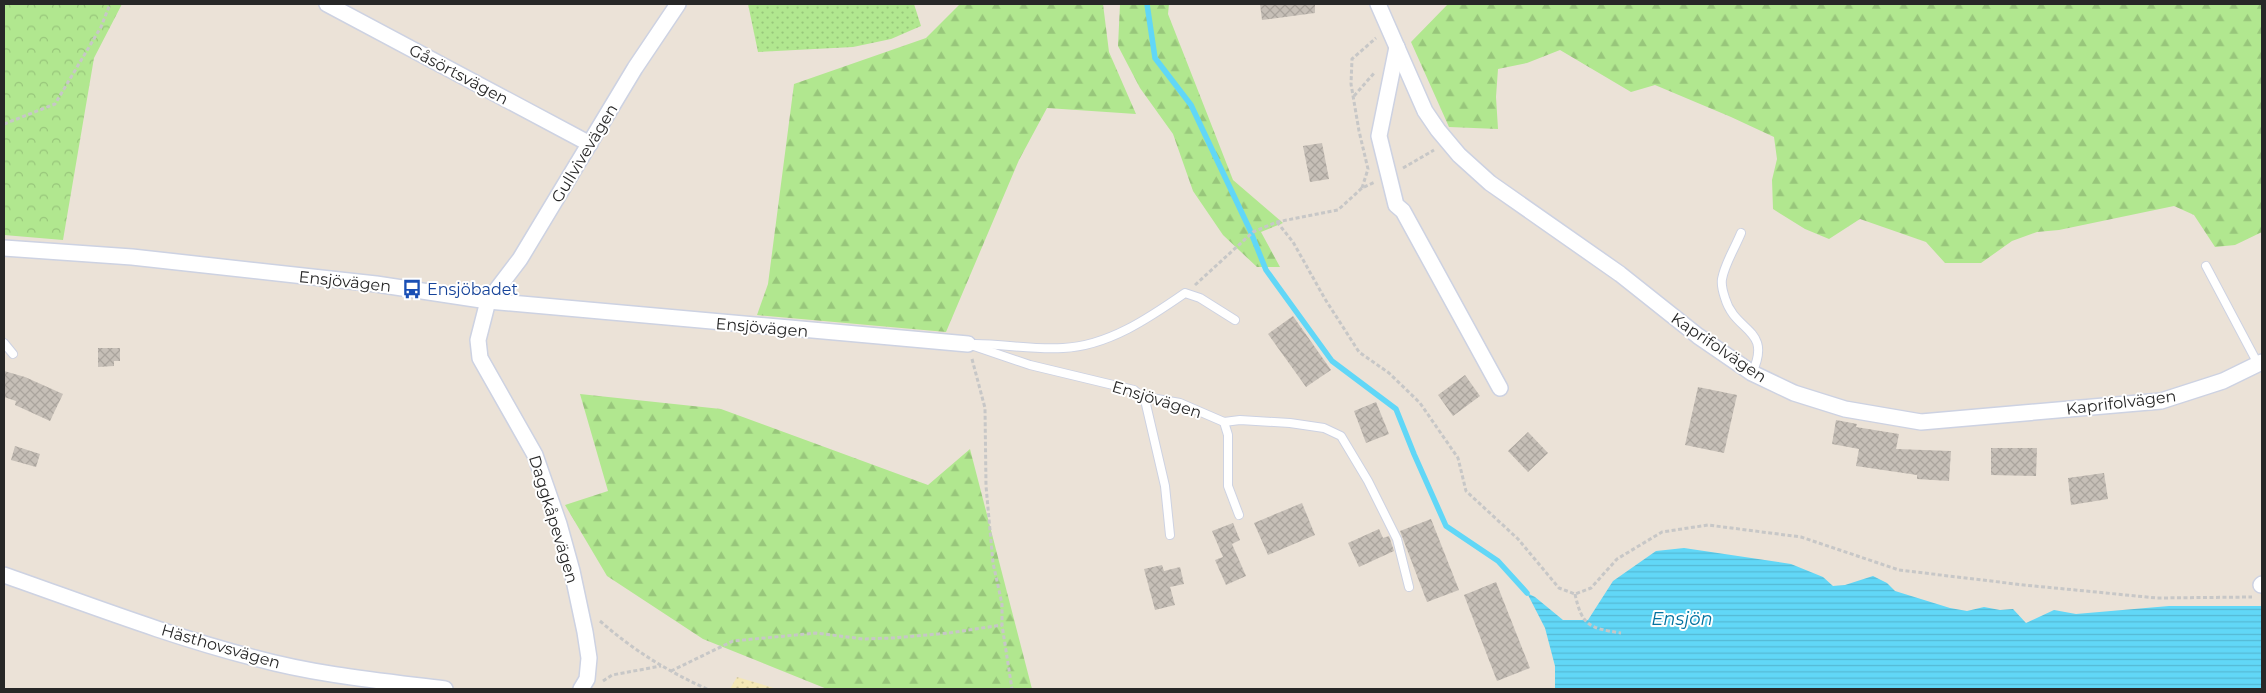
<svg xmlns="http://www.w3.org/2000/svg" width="2266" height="693" viewBox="0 0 2266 693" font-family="Montserrat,sans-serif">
	<defs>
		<pattern id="forest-firs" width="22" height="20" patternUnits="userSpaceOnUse" patternTransform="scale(1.25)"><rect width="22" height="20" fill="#b1e78f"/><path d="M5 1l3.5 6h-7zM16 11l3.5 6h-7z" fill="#98c67b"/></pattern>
		<pattern id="sand-dots" width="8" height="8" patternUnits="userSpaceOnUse" patternTransform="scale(1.25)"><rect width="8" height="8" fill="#f4e7b7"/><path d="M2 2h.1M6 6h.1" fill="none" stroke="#d1c69d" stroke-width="1.8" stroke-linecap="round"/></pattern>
		<pattern id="park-crowns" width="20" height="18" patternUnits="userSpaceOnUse" patternTransform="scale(1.25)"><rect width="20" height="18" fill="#b1e78f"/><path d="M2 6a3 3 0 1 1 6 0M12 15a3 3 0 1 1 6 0" fill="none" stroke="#98c67b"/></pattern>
		<pattern id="garden-dots" width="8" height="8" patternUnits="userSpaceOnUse" patternTransform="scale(1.25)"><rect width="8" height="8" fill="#b1e78f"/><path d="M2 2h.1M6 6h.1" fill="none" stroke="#98c67b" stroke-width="1.8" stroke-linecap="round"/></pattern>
		<pattern id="water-rules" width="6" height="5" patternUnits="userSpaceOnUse" patternTransform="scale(1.25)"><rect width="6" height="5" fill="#61d7f7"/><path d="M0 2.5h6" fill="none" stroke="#54b9d4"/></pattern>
		<pattern id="building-cross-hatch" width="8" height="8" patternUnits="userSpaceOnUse" patternTransform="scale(1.25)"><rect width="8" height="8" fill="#c6bfb7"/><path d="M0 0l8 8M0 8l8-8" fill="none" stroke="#aaa49d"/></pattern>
	</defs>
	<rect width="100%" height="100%" fill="#ebe2d7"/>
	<g fill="url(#forest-firs)">
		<polygon points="960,4 1103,4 1109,52 1136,114 1047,108 1019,160 946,332 757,315 768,284 794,84 926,38"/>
		<polygon points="1120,4 1169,4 1168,14 1233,180 1283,223 1261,232 1280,267 1257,267 1223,235 1193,191 1173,134 1140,88 1118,46"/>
		<polygon points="1448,4 2262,4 2262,232 2235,245 2215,247 2194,215 2174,206 2059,230 2037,232 2012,241 1981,263 1945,263 1926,242 1860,219 1829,239 1805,229 1773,209 1772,180 1777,159 1774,137 1731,117 1655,85 1631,92 1560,50 1527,63 1498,69 1496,97 1498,129 1449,127 1411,42"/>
		<polygon points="580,394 721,409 928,485 970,449 1032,689 827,689 703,639 607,576 565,505 608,491"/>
	</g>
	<polygon fill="url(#sand-dots)" points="737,677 777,689 730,689"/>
	<polygon fill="url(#park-crowns)" points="4,4 122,4 94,58 63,240 4,235"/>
	<polygon fill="url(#garden-dots)" points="748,4 914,4 921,26 891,39 853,47 758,52"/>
	<polygon fill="url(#water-rules)" points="1684,548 1791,564 1823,577 1833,586 1845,585 1873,576 1887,583 1895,591 1950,608 1967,611 1984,607 2000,610 2013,609 2026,623 2054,610 2076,614 2169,606 2262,606 2262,689 1555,689 1555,666 1545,628 1527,593 1535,597 1563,620 1588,620 1613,581 1656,551"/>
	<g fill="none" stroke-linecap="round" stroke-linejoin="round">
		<polyline stroke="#61d7f7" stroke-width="5.5" points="1147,4 1155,58 1191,105 1250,230 1266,270 1332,361 1396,409 1414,454 1446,526 1498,561 1527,593"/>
	</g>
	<g fill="url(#building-cross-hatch)">
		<polygon points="1260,4 1315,4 1315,13 1262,20"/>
		<polygon points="1322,143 1329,179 1310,182 1303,146"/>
		<polygon points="1293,316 1331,370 1306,387 1268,334"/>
		<polygon points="98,348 120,348 120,361 114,361 114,366 98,367"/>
		<polygon points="4,371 25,377 63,394 50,421 15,405 16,401 4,397"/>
		<polygon points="1465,375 1480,396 1453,416 1438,395"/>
		<polygon points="1698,387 1737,395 1724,453 1685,445"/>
		<polygon points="1376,402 1389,434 1366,443 1354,411"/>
		<polygon points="1836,420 1857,424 1856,427 1899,434 1896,449 1951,451 1949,481 1917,479 1917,475 1856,466 1859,449 1832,444"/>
		<polygon points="1528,432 1548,453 1528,472 1508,451"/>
		<polygon points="15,446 40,454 36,467 11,460"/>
		<polygon points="1991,448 2037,448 2036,476 1991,475"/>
		<polygon points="2104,473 2108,499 2071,505 2068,478"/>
		<polygon points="1302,503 1315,535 1268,555 1254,523"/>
		<polygon points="1431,519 1459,590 1427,602 1400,531"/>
		<polygon points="1233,523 1240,540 1232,544 1246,576 1226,585 1215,560 1223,557 1212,531"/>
		<polygon points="1379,529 1383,538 1389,536 1394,551 1359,567 1348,543"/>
		<polygon points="1162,565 1164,571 1180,567 1184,584 1170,587 1175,605 1155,610 1144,569"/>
		<polygon points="1496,582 1530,668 1497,681 1464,595"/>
	</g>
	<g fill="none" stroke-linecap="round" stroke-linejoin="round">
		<defs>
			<g id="service">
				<path d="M 1741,233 C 1735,248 1725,263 1722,279 C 1721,285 1723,292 1725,298 C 1735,333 1773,328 1752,373"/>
				<polyline points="2206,266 2258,364"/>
				<polyline points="4,343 13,354"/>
				<polyline points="968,344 1030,365 1134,390 1145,400 1165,486 1170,535"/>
				<path d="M 975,344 C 1004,344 1034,350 1063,348 C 1108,346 1149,318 1185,293 L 1200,298 L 1235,320"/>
				<polyline points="1140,396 1180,403 1224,422 1240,420 1290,423 1324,428 1341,436 1368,481 1397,539 1409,587"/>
				<polyline points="1224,422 1228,435 1228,486 1239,515"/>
			</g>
			<g id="minor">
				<polyline points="327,4 590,144"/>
				<polyline points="1378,4 1425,111 1438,130 1459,155 1490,183 1620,274 1698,336 1752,373 1794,393 1845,409 1921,422 2161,401 2223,381 2262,362"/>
				<polyline points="1397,47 1379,136 1396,205 1403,211 1500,388"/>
				<polyline points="4,248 132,257 376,284 488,301 968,344"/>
				<path d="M 4,575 C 87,604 169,636 255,658 C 317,675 381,681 445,689"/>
				<polyline points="2261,585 2262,584"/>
				<polyline points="581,689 587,679 589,658 585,632 572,571 559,524 535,455 480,358 478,340 488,301 520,259 635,68 678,4"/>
			</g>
		</defs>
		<use href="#service" stroke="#cdd2e2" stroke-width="10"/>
		<use href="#minor" stroke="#cdd2e2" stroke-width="18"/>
		<g stroke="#c7c7c7" stroke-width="3" stroke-dasharray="4 2.5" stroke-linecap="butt">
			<polyline points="1354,96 1375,72"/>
			<polyline points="4,124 55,104 101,27 110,4"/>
			<polyline points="1403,168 1434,150"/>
			<polyline points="1362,188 1368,169 1359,131 1351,84 1352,59 1376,38"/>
			<polyline points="1277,222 1293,242 1325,299 1359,352 1389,373 1420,403 1458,458 1466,491 1518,539 1559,588 1575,594 1591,588 1617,559 1662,532 1708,525 1801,537 1899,570 2024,585 2157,598 2252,597"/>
			<polyline points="1195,285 1253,232 1277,222 1338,210 1362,188 1375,182"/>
			<polyline points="972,359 985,408 986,486 993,563 1002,604 1002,625 1012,689"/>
			<path d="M 1575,594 C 1582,626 1589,628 1621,633"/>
			<path d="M 600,621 C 633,650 667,671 707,689"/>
			<polyline points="671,671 733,641 816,633 863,639 893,638 949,633 1002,625"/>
			<polyline points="603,681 612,675 661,666"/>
		</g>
		<use href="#service" stroke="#fff" stroke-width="8"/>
		<use href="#minor" stroke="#fff" stroke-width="15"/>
	</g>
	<defs>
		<symbol id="bus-bare" viewBox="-9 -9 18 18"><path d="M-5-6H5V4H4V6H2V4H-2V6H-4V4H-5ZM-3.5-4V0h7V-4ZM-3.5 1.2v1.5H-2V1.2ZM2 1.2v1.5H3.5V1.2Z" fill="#1a4fb4" stroke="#fff" stroke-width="2.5" paint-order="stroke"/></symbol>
	</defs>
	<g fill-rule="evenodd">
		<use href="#bus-bare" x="398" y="275" width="28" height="28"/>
	</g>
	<g text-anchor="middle" stroke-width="4" stroke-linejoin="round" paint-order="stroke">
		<g font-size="16" fill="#272727" stroke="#fff">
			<text transform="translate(459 74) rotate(28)" y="6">Gåsörtsvägen</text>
			<text transform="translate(584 153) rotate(-59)" y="6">Gullvivevägen</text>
			<text transform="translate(345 281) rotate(6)" y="6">Ensjövägen</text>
			<text transform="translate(762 327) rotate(5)" y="6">Ensjövägen</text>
			<text transform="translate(1719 347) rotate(34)" y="6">Kaprifolvägen</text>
			<text transform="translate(1157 399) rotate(17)" y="6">Ensjövägen</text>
			<text transform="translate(2121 402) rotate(-7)" y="6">Kaprifolvägen</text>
			<text transform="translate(554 519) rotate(73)" y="6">Daggkåpevägen</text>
			<text transform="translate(221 646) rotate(16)" y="6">Hästhovsvägen</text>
		</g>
		<g font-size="16" fill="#164399" stroke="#fff" text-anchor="start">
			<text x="427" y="295">Ensjöbadet</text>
		</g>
		<g font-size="18" font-style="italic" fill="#03729f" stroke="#fff">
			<text x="1682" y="625">Ensjön</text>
		</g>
	</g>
	<rect width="2266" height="693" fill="none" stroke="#272727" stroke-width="10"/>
</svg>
